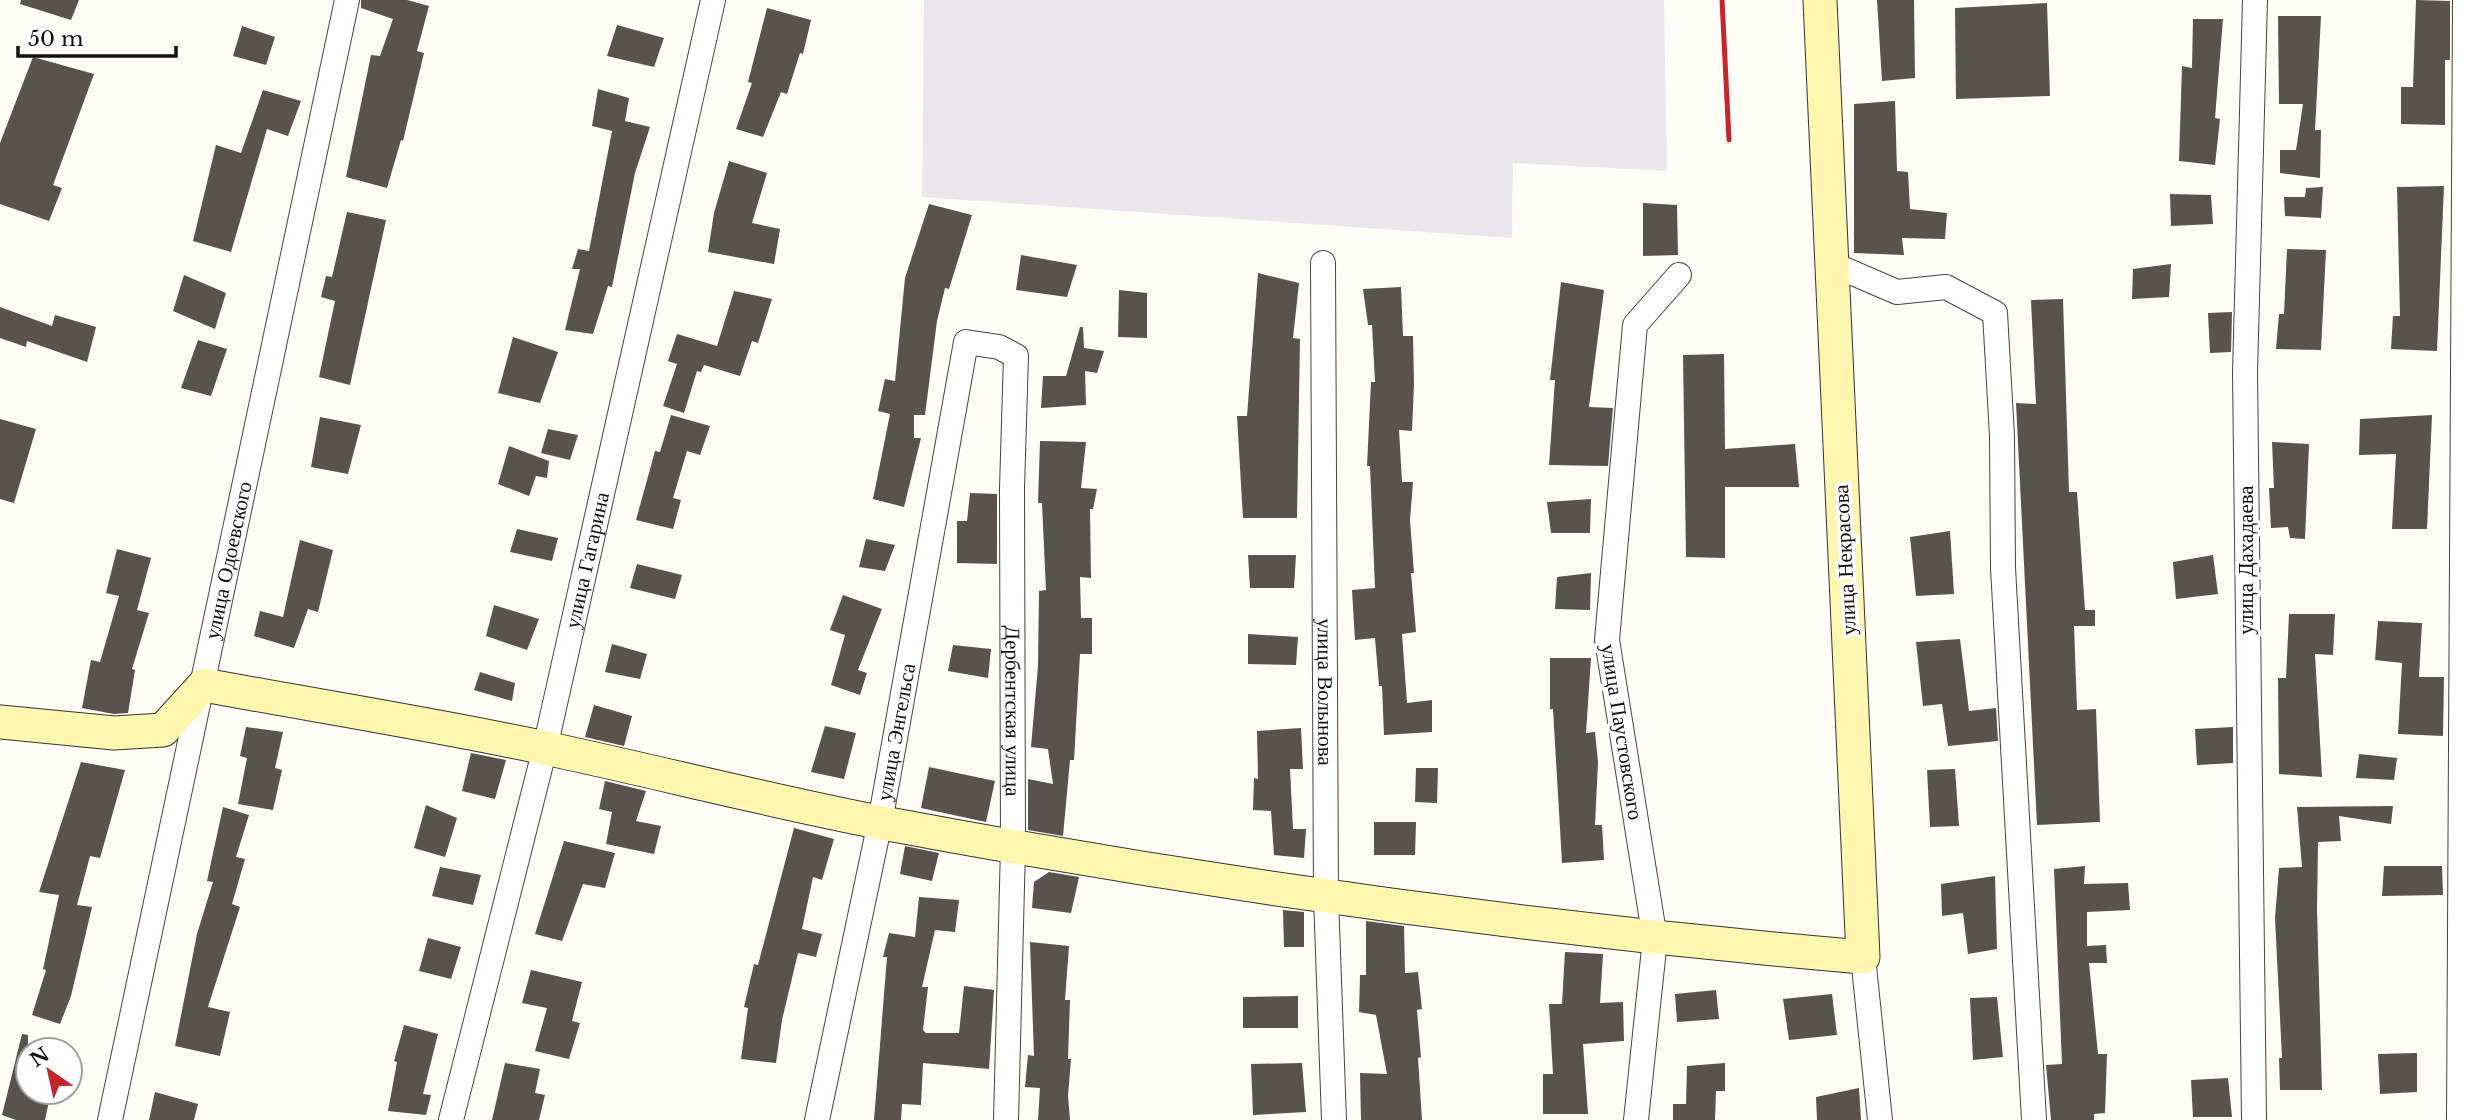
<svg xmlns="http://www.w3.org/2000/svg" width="2469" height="1120" viewBox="0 0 2469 1120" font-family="'Libre Baskerville',serif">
	<rect width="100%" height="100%" fill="#fffdf5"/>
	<polygon fill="#eee6ef" points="924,0 1664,0 1667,171 1513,163 1512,238 922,197"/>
	<g fill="#5a524d">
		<polygon points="21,0 79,0 71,20 20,4"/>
		<polygon points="361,0 407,0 429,6 417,51 424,53 403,141 401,140 387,188 346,177 371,55 380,56 393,19 361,8"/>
		<polygon points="1877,0 1914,0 1915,78 1882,81"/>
		<polygon points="2416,0 2450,1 2450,60 2445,60 2445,125 2401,124 2401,87 2413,87"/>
		<polygon points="2047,3 2050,96 1956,99 1955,8"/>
		<polygon points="767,8 811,20 803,54 800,53 787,94 781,92 763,137 736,129 752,83 748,82"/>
		<polygon points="2278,16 2321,16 2315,130 2321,130 2320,178 2280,173 2280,150 2296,150 2303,104 2279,104"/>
		<polygon points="2193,19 2223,19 2215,118 2220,119 2215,165 2179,161 2182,66 2192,68"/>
		<polygon points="617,25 664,38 654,67 607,56"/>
		<polygon points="242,26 275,37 266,65 233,56"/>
		<polygon points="33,57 94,74 53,185 62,188 49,221 0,204 0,143"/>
		<polygon points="598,89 629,98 625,121 650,127 635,173 612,287 608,286 593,334 565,330 580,269 572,269 578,249 589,251 612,131 592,126"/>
		<polygon points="263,90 301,101 288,136 267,129 231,252 193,241 216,145 241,153"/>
		<polygon points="1895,101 1897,171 1908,172 1910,209 1947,213 1945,239 1902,238 1904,255 1854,253 1854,104"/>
		<polygon points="729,161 767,173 752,223 780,229 774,264 708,252 714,213"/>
		<polygon points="2444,186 2437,351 2391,349 2393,316 2400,316 2397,187"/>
		<polygon points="2323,187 2321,218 2285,216 2284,197 2305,197 2306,188"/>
		<polygon points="2170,194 2211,195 2213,224 2171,226"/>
		<polygon points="1643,203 1677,205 1678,255 1643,256"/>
		<polygon points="929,204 972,215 949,289 945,288 937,321 925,415 914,415 914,438 921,438 904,507 873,499 890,414 878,411 885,379 895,381 905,278"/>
		<polygon points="347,212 386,220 350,385 319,377 335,301 321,297 326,276 332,277"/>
		<polygon points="2287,249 2326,250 2321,350 2276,349 2279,314 2284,314"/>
		<polygon points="1021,255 1077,265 1067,297 1016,290"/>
		<polygon points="2171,264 2169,297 2132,299 2133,269"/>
		<polygon points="1258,273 1299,283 1293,338 1300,339 1297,518 1243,518 1237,416 1247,416"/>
		<polygon points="184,275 226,293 215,329 173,311"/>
		<polygon points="1561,282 1604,290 1589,407 1613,408 1608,466 1549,465 1555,380 1550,380"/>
		<polygon points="1401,287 1403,336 1413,336 1414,384 1412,431 1399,430 1402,482 1413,482 1410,520 1414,573 1411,573 1416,632 1402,634 1407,703 1432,700 1432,732 1384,735 1382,686 1379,686 1375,638 1355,640 1352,590 1375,588 1370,466 1367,466 1371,382 1375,382 1372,325 1368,325 1363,289"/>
		<polygon points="1119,290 1147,293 1147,338 1118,337"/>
		<polygon points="734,291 772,299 758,343 752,341 740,376 704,365 701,372 697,371 684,413 663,406 677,364 668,361 677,334 717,346"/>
		<polygon points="2063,299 2069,492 2077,492 2085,610 2095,610 2095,626 2074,626 2077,710 2096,709 2100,822 2037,825 2016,403 2036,404 2031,300"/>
		<polygon points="0,307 52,326 55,315 96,327 87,362 27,341 26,347 0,338"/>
		<polygon points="2232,312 2231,352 2210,353 2208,313"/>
		<polygon points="1080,327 1083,327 1084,348 1104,351 1097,373 1085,371 1086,405 1041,408 1043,376 1066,376"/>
		<polygon points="513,337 558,352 540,403 498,393"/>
		<polygon points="198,340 227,349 211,396 181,388"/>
		<polygon points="1724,354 1725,449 1795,444 1799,487 1725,487 1725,558 1686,557 1683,355"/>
		<polygon points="671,415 710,426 700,455 687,451 673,498 681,500 673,529 636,520 655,451 660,452"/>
		<polygon points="2432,415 2427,529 2392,529 2396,454 2359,455 2360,419"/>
		<polygon points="320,417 361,425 348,474 311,467"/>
		<polygon points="0,419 36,429 14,503 0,499"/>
		<polygon points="548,429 578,435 570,460 541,453"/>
		<polygon points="1040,441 1086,442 1081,488 1097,489 1093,509 1090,509 1091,578 1080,577 1081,618 1092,618 1092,654 1080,654 1074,760 1070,760 1063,836 1028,830 1028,779 1053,784 1048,749 1031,747 1038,666 1039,591 1046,590 1042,503 1038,503"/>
		<polygon points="2272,442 2309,444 2305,539 2290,538 2288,527 2271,528 2269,488 2274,488"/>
		<polygon points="509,446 549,461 547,478 536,476 529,496 498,484"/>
		<polygon points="970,493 997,494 997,564 957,563 957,521 967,521"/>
		<polygon points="1591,499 1590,533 1551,533 1547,502"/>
		<polygon points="517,529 558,538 552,561 510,552"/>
		<polygon points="1950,531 1954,594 1916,596 1910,537"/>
		<polygon points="866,539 895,545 885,571 859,567"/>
		<polygon points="300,540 333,550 318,612 308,609 294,648 254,636 260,611 283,617"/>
		<polygon points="117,549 151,558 137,610 149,613 132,669 135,670 128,713 114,714 82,708 91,660 100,662 119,596 106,593"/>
		<polygon points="1248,555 1296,555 1294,588 1250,588"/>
		<polygon points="2213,555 2218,594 2176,599 2173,562"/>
		<polygon points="637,564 682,575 675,599 630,588"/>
		<polygon points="1591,573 1590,610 1555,609 1557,577"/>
		<polygon points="843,595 882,609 858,670 867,673 860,695 831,685 845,635 830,630"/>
		<polygon points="494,605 539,619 527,650 486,636"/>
		<polygon points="2289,614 2335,614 2333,655 2315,654 2322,777 2279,774 2278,678 2286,678"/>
		<polygon points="2378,621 2422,623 2419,677 2444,677 2443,736 2398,734 2402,663 2375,660"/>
		<polygon points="1248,634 1298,637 1296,665 1248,664"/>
		<polygon points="1960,639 1969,711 1996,708 1998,741 1948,746 1942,704 1923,706 1916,642"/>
		<polygon points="612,644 647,654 640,679 605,672"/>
		<polygon points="953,645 991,649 988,678 948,671"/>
		<polygon points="1550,658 1591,658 1586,733 1595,732 1598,762 1595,825 1602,825 1604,860 1562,863 1553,709 1550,709"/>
		<polygon points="480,672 515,683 512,701 474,690"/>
		<polygon points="594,705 632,716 624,746 585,737"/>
		<polygon points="825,726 856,733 844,779 811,772"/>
		<polygon points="246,727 283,732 275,768 282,770 273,810 238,804 247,758 240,756"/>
		<polygon points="2233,727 2233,763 2197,765 2195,729"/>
		<polygon points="1301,728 1303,769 1290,769 1293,829 1306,829 1304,858 1274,855 1271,811 1253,810 1254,778 1258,779 1257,731"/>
		<polygon points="471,753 506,760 495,799 462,791"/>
		<polygon points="2359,754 2397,758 2394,780 2356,778"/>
		<polygon points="81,762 125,770 100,858 90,856 77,905 92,907 71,996 60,1024 32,1015 46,970 43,969 59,895 39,892"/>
		<polygon points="929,767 995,781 986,822 921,808"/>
		<polygon points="1416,768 1438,768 1437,803 1415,802"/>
		<polygon points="1955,769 1959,826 1930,827 1927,770"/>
		<polygon points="605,781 646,791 636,821 661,826 654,854 606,844 612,812 599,809"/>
		<polygon points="426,805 457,818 445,857 414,848"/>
		<polygon points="2393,806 2391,824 2339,816 2341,841 2318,842 2317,910 2322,1090 2280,1090 2279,1058 2282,1058 2275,918 2279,868 2302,867 2297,807"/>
		<polygon points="223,807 249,815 236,857 245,859 232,904 240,907 208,1007 230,1012 220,1056 175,1046 197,934 213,882 207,881"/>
		<polygon points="1374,822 1416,822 1415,855 1374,855"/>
		<polygon points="794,828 834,839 822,880 813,877 802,929 822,934 816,957 798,953 782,1020 776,1063 741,1059 748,1008 744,1007 754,964 758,965"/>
		<polygon points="564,841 615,853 605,888 583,884 562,941 535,934"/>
		<polygon points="905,846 939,853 932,881 900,874"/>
		<polygon points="2085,866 2084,884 2128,883 2130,910 2087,912 2087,946 2106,945 2107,963 2089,963 2098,1054 2107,1054 2105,1113 2094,1114 2094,1120 2051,1120 2046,1065 2062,1064 2054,869"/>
		<polygon points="2384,866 2442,866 2443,895 2382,896"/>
		<polygon points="440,867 481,875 473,905 432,896"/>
		<polygon points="1049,872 1079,877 1071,913 1032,908 1034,882"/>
		<polygon points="1995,876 1997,949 1968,954 1963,913 1942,916 1941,884"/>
		<polygon points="919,897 959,900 955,932 935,930 922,987 928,987 923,1030 926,1033 959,1033 964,986 994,990 989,1069 923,1063 921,1105 902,1104 901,1120 874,1120 887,957 883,957 889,933 915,937"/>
		<polygon points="1283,910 1304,912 1304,947 1284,947"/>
		<polygon points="1366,921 1404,926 1405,973 1418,972 1422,1009 1417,1010 1421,1057 1418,1058 1422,1120 1361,1120 1360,1073 1387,1074 1376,1015 1359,1012 1360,975 1366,975"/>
		<polygon points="428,938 461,947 451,979 419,971"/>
		<polygon points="1030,942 1069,946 1065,1000 1070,1000 1068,1059 1071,1059 1068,1096 1070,1120 1038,1120 1040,1088 1025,1087 1028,1055 1034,1056"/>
		<polygon points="1565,952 1603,954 1600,1003 1623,1002 1624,1041 1583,1044 1588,1114 1543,1114 1543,1074 1553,1074 1549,1004 1562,1004"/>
		<polygon points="531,970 582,982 572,1021 580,1023 569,1059 535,1051 547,1008 522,1003"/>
		<polygon points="1716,990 1719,1019 1677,1022 1675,994"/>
		<polygon points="1832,994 1837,1035 1789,1040 1783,999"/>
		<polygon points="1298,996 1298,1028 1243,1028 1243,997"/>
		<polygon points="1997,997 2003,1057 1973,1060 1970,998"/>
		<polygon points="404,1025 438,1034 423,1094 431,1095 426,1115 388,1111 397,1062 394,1061"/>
		<polygon points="22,1034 28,1035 28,1092 51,1092 45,1120 16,1120 2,1115"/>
		<polygon points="2417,1053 2417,1092 2380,1094 2378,1054"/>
		<polygon points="505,1063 540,1069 535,1093 545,1095 539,1120 492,1120"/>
		<polygon points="1302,1063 1306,1112 1253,1115 1251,1064"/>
		<polygon points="1725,1063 1725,1091 1716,1091 1715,1120 1673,1120 1673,1104 1686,1104 1687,1066"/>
		<polygon points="2228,1078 2232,1117 2193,1117 2191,1080"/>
		<polygon points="1859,1088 1861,1120 1817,1120 1816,1097"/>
		<polygon points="155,1092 198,1104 194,1120 149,1120"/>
	</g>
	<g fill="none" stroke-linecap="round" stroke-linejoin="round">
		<defs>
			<g id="street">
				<path id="s1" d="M 1323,263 L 1326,897 L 1334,1120"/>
				<polyline points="1832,264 1897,292 1946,287 1995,313 2002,436 2003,568 2034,1120"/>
				<polyline points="1863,957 1880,1120"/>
				<path id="s2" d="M 110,1120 L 347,0"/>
				<path id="s3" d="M 451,1120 L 545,748 L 713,0"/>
				<path id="s4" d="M 817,1120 L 880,822 L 966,342 L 999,347 L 1016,356 L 1012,488 L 1013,847 L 1006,1120"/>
				<polyline points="1636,1120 1655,939 1607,640 1635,325 1679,275"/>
				<polyline points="2254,1120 2245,373 2255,0"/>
				<polyline points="2459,1120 2465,0"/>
			</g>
			<path id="secondary" d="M 0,722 L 114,733 L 163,730 L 204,685 C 317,706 432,724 545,748 C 658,772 769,801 883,823 C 1207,884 1534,929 1863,957 L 1820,0"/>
		</defs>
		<use href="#street" stroke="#444" stroke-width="26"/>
		<use href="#secondary" stroke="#333" stroke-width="35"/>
		<use href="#street" stroke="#fff" stroke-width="24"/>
		<use href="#secondary" stroke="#fff6b0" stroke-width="33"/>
		<polyline stroke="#c4262e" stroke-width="5" points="1722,0 1729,140"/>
	</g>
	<g text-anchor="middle" stroke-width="7" stroke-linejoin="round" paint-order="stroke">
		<g font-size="21" fill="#111" stroke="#fff">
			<text dy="7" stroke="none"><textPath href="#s2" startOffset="572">улица Одоевского</textPath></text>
			<text transform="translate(1845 560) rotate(-93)" y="7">улица Некрасова</text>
			<text transform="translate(2246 560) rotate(-90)" y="7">улица Дахадаева</text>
			<text dy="7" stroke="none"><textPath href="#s3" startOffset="576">улица Гагарина</textPath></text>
			<text dy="7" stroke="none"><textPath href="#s1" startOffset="429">улица Волынова</textPath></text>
			<text dy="7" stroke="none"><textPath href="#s4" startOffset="1200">Дербентская улица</textPath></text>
			<text dy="7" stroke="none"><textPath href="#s4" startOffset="396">улица Энгельса</textPath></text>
			<text transform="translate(1622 732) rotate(81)" y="7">улица Паустовского</text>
		</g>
	</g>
	<g transform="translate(49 1071) rotate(326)"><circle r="33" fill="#ffffff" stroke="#a0a0a0" stroke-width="2"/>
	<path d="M0-5L12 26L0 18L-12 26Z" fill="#c4262e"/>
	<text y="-10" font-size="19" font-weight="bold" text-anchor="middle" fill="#111111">N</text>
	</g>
	<path d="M18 46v10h158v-10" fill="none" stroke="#111111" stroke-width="3.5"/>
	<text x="28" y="46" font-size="21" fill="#111111" stroke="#ffffff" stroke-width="5" paint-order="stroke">50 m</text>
</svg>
